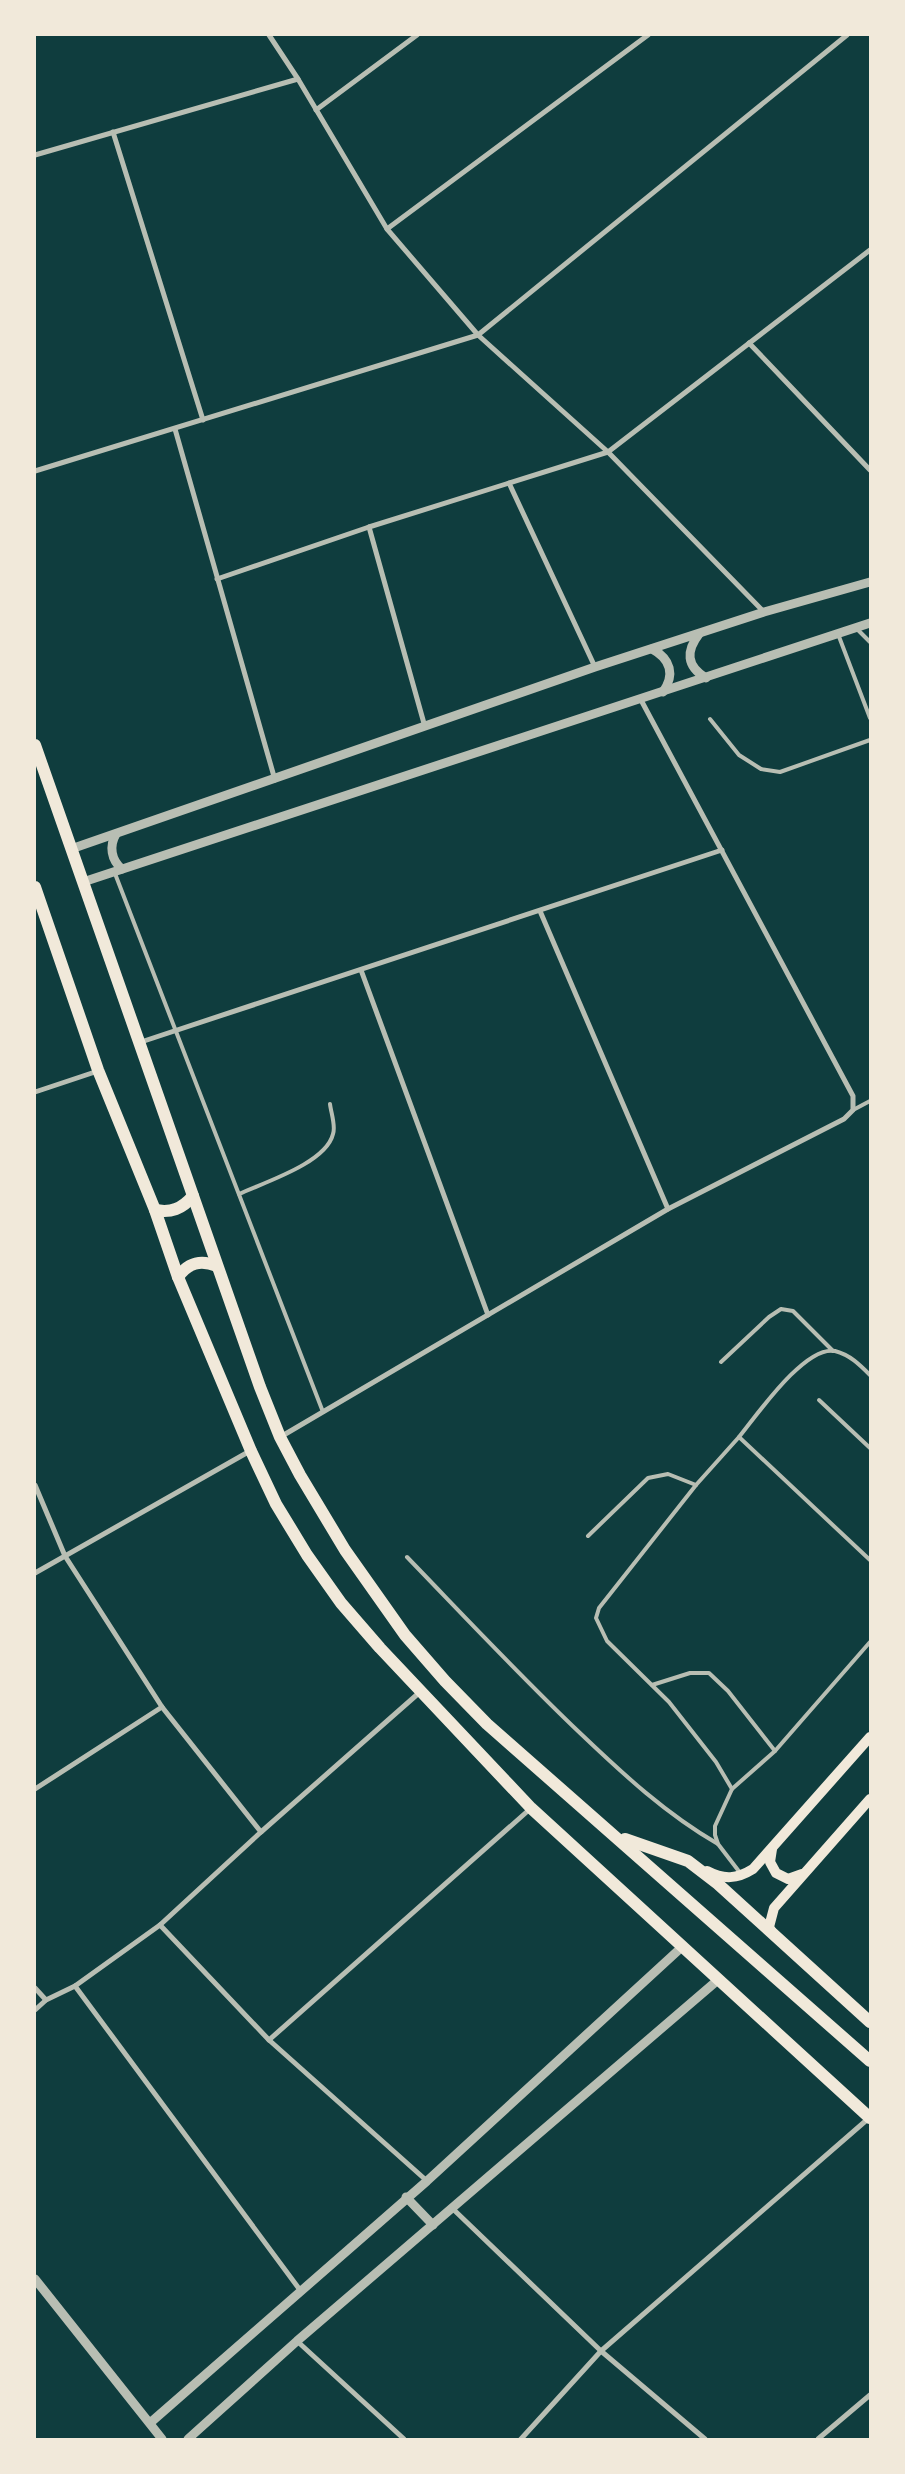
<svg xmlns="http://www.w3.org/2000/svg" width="905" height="2474" viewBox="0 0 905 2474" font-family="Figtree,sans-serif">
	<rect width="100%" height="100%" fill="#0f3d3e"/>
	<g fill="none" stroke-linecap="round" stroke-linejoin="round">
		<g stroke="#b8beb3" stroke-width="4">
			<polyline points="856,628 870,642"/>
			<polyline points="838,634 870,718"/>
			<polyline points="710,719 739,755 761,769 780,772 870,740"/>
			<polyline points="114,871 323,1412"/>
			<polyline points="853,1110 870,1101"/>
			<path d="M 239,1194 C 265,1182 326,1163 333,1134 C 336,1126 331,1113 330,1104"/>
			<polyline points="721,1362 769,1317 781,1309 793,1311 833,1351"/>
			<polyline points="819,1400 870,1448"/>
			<path d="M 739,1437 C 757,1415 805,1345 835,1351 C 850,1355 859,1364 870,1375"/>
			<polyline points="588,1536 648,1478 668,1474 696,1485"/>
			<path d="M 407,1557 C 464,1616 520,1676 580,1733 C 623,1774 666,1814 718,1844"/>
			<polyline points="652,1685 690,1673 709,1673 728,1691 775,1751"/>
			<polyline points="732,1789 716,1762 669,1702 607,1641 596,1618 599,1608 696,1485 739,1437 870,1560"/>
			<polyline points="741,1874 718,1844 715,1835 715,1826 732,1789 775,1751 870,1642"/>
		</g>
		<g stroke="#b8beb3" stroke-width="5">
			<polyline points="269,35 298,79 387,229 478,335 608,452 764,612"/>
			<polyline points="316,110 417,35"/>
			<polyline points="113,132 203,420"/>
			<polyline points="35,155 298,79"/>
			<polyline points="387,229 648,35"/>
			<polyline points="749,343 870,470"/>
			<polyline points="175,429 275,780"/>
			<polyline points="35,471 478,335 847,35"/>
			<polyline points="509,483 595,667"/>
			<polyline points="369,527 425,727"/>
			<polyline points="217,579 369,527 608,452 870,250"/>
			<polyline points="540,911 668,1209"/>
			<polyline points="361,970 488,1315"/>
			<polyline points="141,1042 722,850"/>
			<polyline points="35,1092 98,1071"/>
			<polyline points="282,1436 668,1209 844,1119 853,1110 853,1096 641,700"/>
			<polyline points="35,1485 65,1556 162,1707 261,1832"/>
			<polyline points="35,1573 250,1451"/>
			<polyline points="35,1789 162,1707"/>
			<polyline points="160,1925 269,2040 427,2181"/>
			<polyline points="75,1986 300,2290"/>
			<polyline points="35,1988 46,2000"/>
			<polyline points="35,2010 46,2000 75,1986 160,1925 261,1832 420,1692"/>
			<polyline points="269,2040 530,1809"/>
			<polyline points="453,2209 601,2351 705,2439"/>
			<polyline points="297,2341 404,2439"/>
			<polyline points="521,2439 601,2351 869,2118"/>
			<polyline points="818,2439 870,2395"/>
		</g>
		<g stroke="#b8beb3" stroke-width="9">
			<path d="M 699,634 C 686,651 686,666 706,678"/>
			<path d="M 652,649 C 671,659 675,675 663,692"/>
			<path d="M 116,834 C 109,846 111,860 122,869"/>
			<polyline points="71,849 595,667 764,612 870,582"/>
			<polyline points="83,882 870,623"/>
			<polyline points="406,2197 433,2225"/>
			<polyline points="35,2279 162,2439"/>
			<polyline points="150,2423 427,2181 683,1946"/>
			<polyline points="188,2439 297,2341 719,1979"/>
		</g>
		<g stroke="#f1e9da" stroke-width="10">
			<polyline points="772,1849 770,1862 776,1873 788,1879 802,1874"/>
			<path d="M 707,1871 C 724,1880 737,1879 753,1869 L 870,1737"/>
			<polyline points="773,1934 769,1927 774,1908 870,1799"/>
		</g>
		<g stroke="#f1e9da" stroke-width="12">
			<polyline points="35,745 260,1387 280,1437 300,1475 345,1550 405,1635 445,1681 487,1724 870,2061"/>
			<polyline points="35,887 98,1070 155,1210 178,1277 251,1451 276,1504 307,1555 341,1603 380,1648 531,1808 870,2118"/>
			<path d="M 155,1210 C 171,1213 182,1209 193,1196"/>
			<path d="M 178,1277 C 188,1263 200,1259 217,1266"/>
			<polyline points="625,1839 688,1861 718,1884 870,2022"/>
		</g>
	</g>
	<rect width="905" height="2474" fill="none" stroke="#f1e9da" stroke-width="72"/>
</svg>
